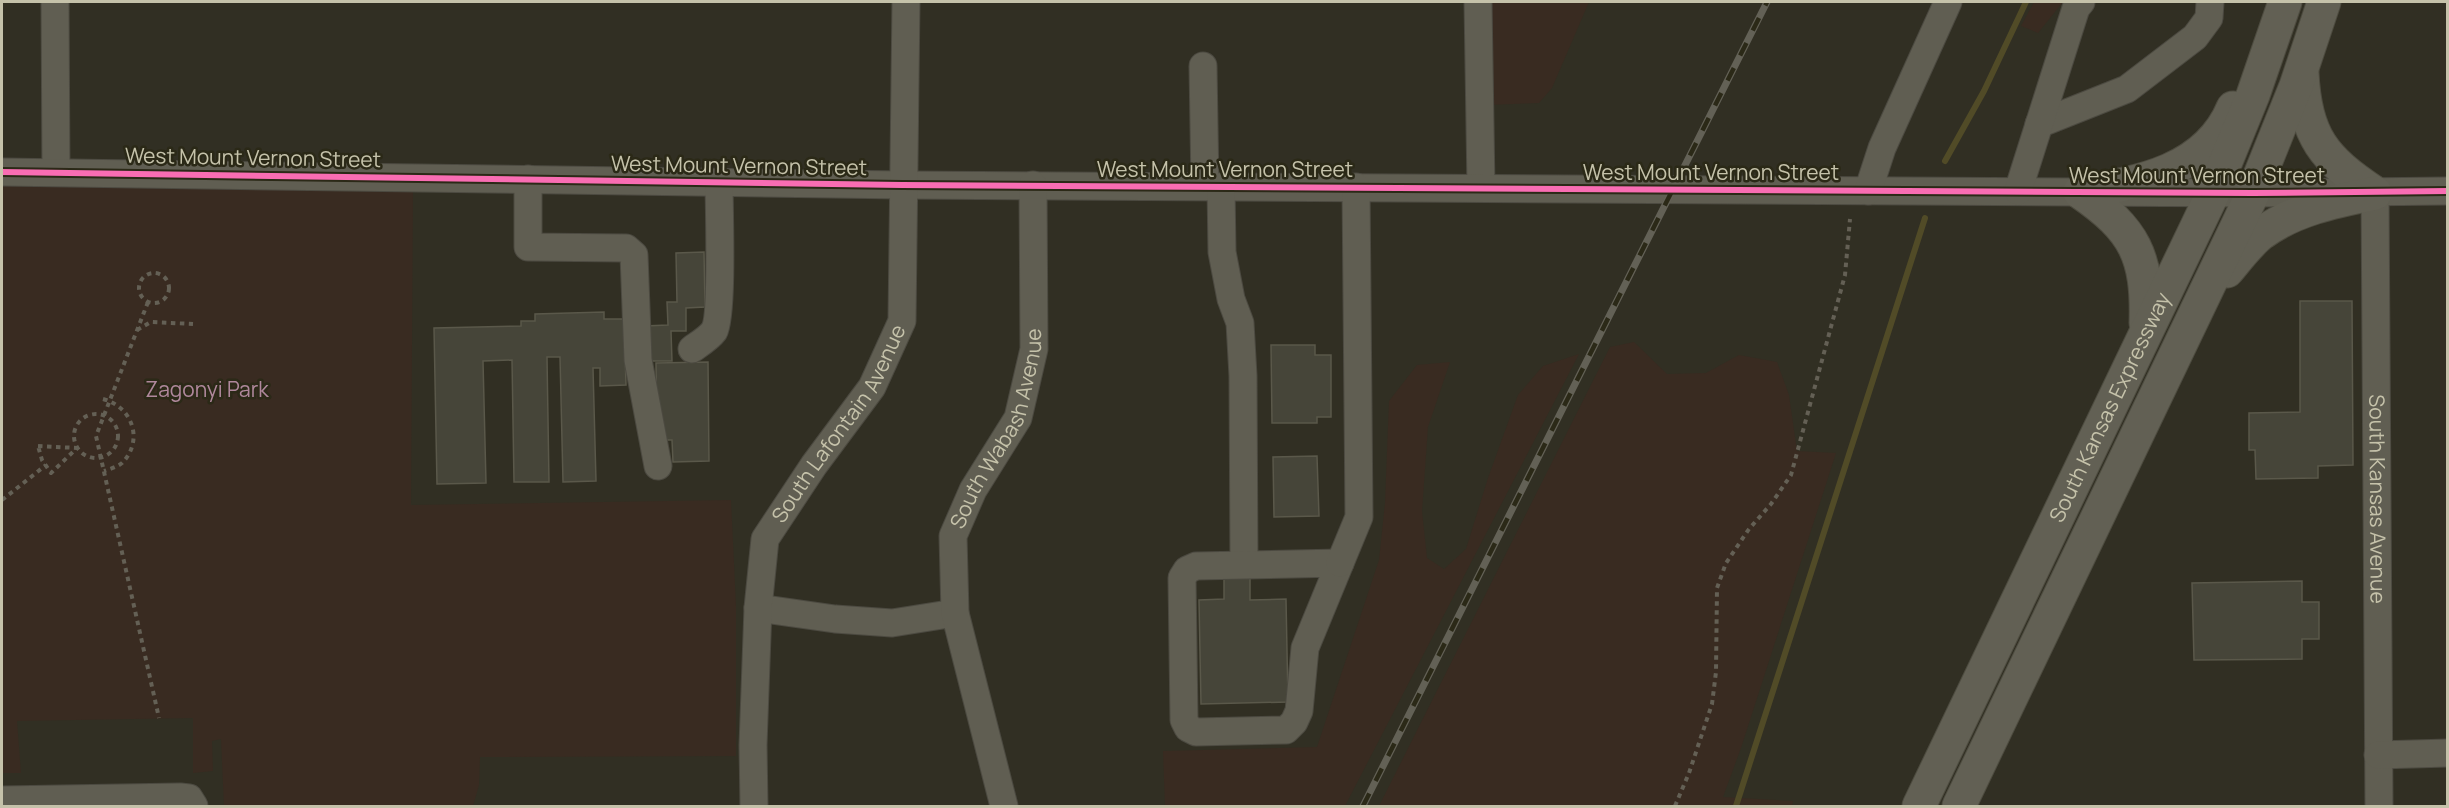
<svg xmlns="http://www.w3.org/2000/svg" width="2449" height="808" viewBox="0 0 2449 808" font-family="Manrope,sans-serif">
	<rect width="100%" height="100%" fill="#312f23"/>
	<g fill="#392b21">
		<polygon points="1488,2 1589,2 1552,88 1539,103 1487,105"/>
		<polygon points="2034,2 2063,2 2038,33 2021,26"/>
		<polygon points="2,182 413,186 411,505 731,500 736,606 736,756 480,757 479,785 473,806 224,806 221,739 212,741 213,771 193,773 193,718 17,721 21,773 2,773"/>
		<polygon points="1634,342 1667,374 1706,373 1739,355 1777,362 1789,395 1797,451 1836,453 1741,748 1723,797 1793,801 1792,806 1379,806 1610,347"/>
		<polygon points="1579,354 1345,806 1165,806 1163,751 1317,747 1379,560 1385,503 1389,401 1417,365 1450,362 1428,427 1422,511 1427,558 1444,569 1466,549 1488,478 1518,395 1543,366"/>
	</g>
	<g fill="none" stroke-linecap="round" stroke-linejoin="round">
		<g stroke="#514b27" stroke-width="6">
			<polyline points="1945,161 1984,91 2026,2"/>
			<polyline points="1736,806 1925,218"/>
		</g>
	</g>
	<g fill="#464539" stroke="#5a584a" stroke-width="1.5">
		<polygon points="704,252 705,307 686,308 686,331 671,331 672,361 644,361 644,326 668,325 667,302 677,302 676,253"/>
		<polygon points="2300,301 2352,301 2353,465 2318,466 2318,478 2256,479 2255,450 2249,450 2249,413 2300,412"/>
		<polygon points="604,312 604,319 624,319 626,385 600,386 600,368 593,368 596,481 563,482 560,357 547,357 549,482 514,482 512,360 483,361 486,483 437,484 434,328 521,326 521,321 535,321 535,314"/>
		<polygon points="1271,345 1315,345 1315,355 1331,355 1331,417 1317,417 1317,423 1272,423"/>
		<polygon points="708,362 709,461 673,462 672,440 657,440 656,363"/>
		<polygon points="1317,456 1319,516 1274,517 1273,457"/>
		<polygon points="1250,574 1250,600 1286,599 1288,702 1201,704 1199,600 1224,599 1224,575"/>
		<polygon points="2302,581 2302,602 2319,602 2319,639 2302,639 2302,659 2194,660 2192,583"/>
	</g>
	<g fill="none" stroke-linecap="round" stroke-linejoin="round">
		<defs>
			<g id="minor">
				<polyline points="55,2 56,172"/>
				<polyline points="1478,2 1481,188"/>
				<polyline points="1203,66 1205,186"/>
				<polyline points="2039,124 2127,89 2195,37 2209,18 2210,2"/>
				<polyline points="2,172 902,185 2253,193 2448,191"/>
				<polyline points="528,179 528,247 626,248 634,255 638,360 658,466"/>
				<polyline points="1221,187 1222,252 1231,299 1240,323 1243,376 1244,564"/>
				<polyline points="1868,191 1882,148 1948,2"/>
				<polyline points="2018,191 2076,8 2081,2"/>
				<path id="s1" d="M 2375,193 L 2379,806"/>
				<path d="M 692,349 C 699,344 709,338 714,331 C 723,316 719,205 719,182"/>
				<polygon points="1340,563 1305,648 1299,711 1294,722 1286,730 1196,732 1188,728 1184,720 1182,578 1187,570 1196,566"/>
				<polyline points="1340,563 1359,517 1356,187"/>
				<polyline points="758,608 835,619 892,623 955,613"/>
				<polyline points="2378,755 2448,753"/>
				<polyline points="2,800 180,797 189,798 194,806"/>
				<path id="s2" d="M 754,806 L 753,745 L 758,608 L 765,539 L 814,465 L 872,387 L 902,321 L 906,2"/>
				<path id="s3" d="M 1004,806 L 955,613 L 953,536 L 973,490 L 1018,418 L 1034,349 L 1033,185"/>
			</g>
			<g id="major">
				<path d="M 2302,73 C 2305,137 2324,159 2375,193"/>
				<path d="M 2080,192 C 2139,183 2207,171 2233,108"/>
				<path d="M 2080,192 C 2135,230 2148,256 2146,323"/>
				<path d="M 2227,271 C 2238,258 2249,243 2262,233 C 2295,209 2336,201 2375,193"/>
				<path id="s4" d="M 1919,806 L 2213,193 L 2253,95 L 2285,2"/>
				<polyline points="1959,806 2253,193 2296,86 2324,2"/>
			</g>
		</defs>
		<use href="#minor" stroke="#4c4a41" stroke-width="29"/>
		<use href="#major" stroke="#4e4c40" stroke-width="35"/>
		<g stroke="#646055" stroke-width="4" stroke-dasharray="4.5 4.5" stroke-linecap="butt">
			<circle cx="154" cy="288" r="15"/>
			<polyline points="148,302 96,436 159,718"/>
			<polyline points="137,330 151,322 193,324"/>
			<path d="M 103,399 C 133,407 144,441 122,463 C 117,467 110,469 104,471"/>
			<circle cx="96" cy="436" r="22"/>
			<polygon points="38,446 77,448 51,473 42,460"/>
			<polyline points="2,500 46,465"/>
			<polyline points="1675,806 1689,773 1712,704 1716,672 1717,588 1726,563 1749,529 1771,504 1791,475 1845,275 1850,219"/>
		</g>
		<use href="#minor" stroke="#605e52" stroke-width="27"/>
		<use href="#major" stroke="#626054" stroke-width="33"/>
		<defs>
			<polyline id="rail" points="1363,806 1767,2"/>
		</defs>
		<use href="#rail" stroke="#636156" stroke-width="7"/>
		<use href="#rail" stroke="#2b2917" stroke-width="4.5" stroke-dasharray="14" stroke-linecap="butt"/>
		<defs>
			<polyline id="cycleway" points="2,172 902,185 2253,193 2448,191"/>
		</defs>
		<use href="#cycleway" stroke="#2b2917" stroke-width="10"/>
		<use href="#cycleway" stroke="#f96db3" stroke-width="6"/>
	</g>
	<g text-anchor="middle" stroke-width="5" stroke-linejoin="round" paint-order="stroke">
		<g font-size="21" fill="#c5c2aa" stroke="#2b2917">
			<text transform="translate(253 158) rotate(1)" y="7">West Mount Vernon Street</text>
			<text transform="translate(739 166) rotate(1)" y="7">West Mount Vernon Street</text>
			<text x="1225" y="177">West Mount Vernon Street</text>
			<text x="1711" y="180">West Mount Vernon Street</text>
			<text x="2197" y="183">West Mount Vernon Street</text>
			<text dy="7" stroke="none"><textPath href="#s4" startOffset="442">South Kansas Expressway</textPath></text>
			<text dy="7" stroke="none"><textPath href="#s2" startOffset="405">South Lafontain Avenue</textPath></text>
			<text dy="7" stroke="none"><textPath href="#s3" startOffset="394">South Wabash Avenue</textPath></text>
			<text dy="7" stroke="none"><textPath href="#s1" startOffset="306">South Kansas Avenue</textPath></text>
		</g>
		<g font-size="21" fill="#b0889c" stroke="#2b2917">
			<text x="207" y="397">Zagonyi Park</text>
		</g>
	</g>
	<rect width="2449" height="808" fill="none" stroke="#c5c2aa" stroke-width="6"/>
</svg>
